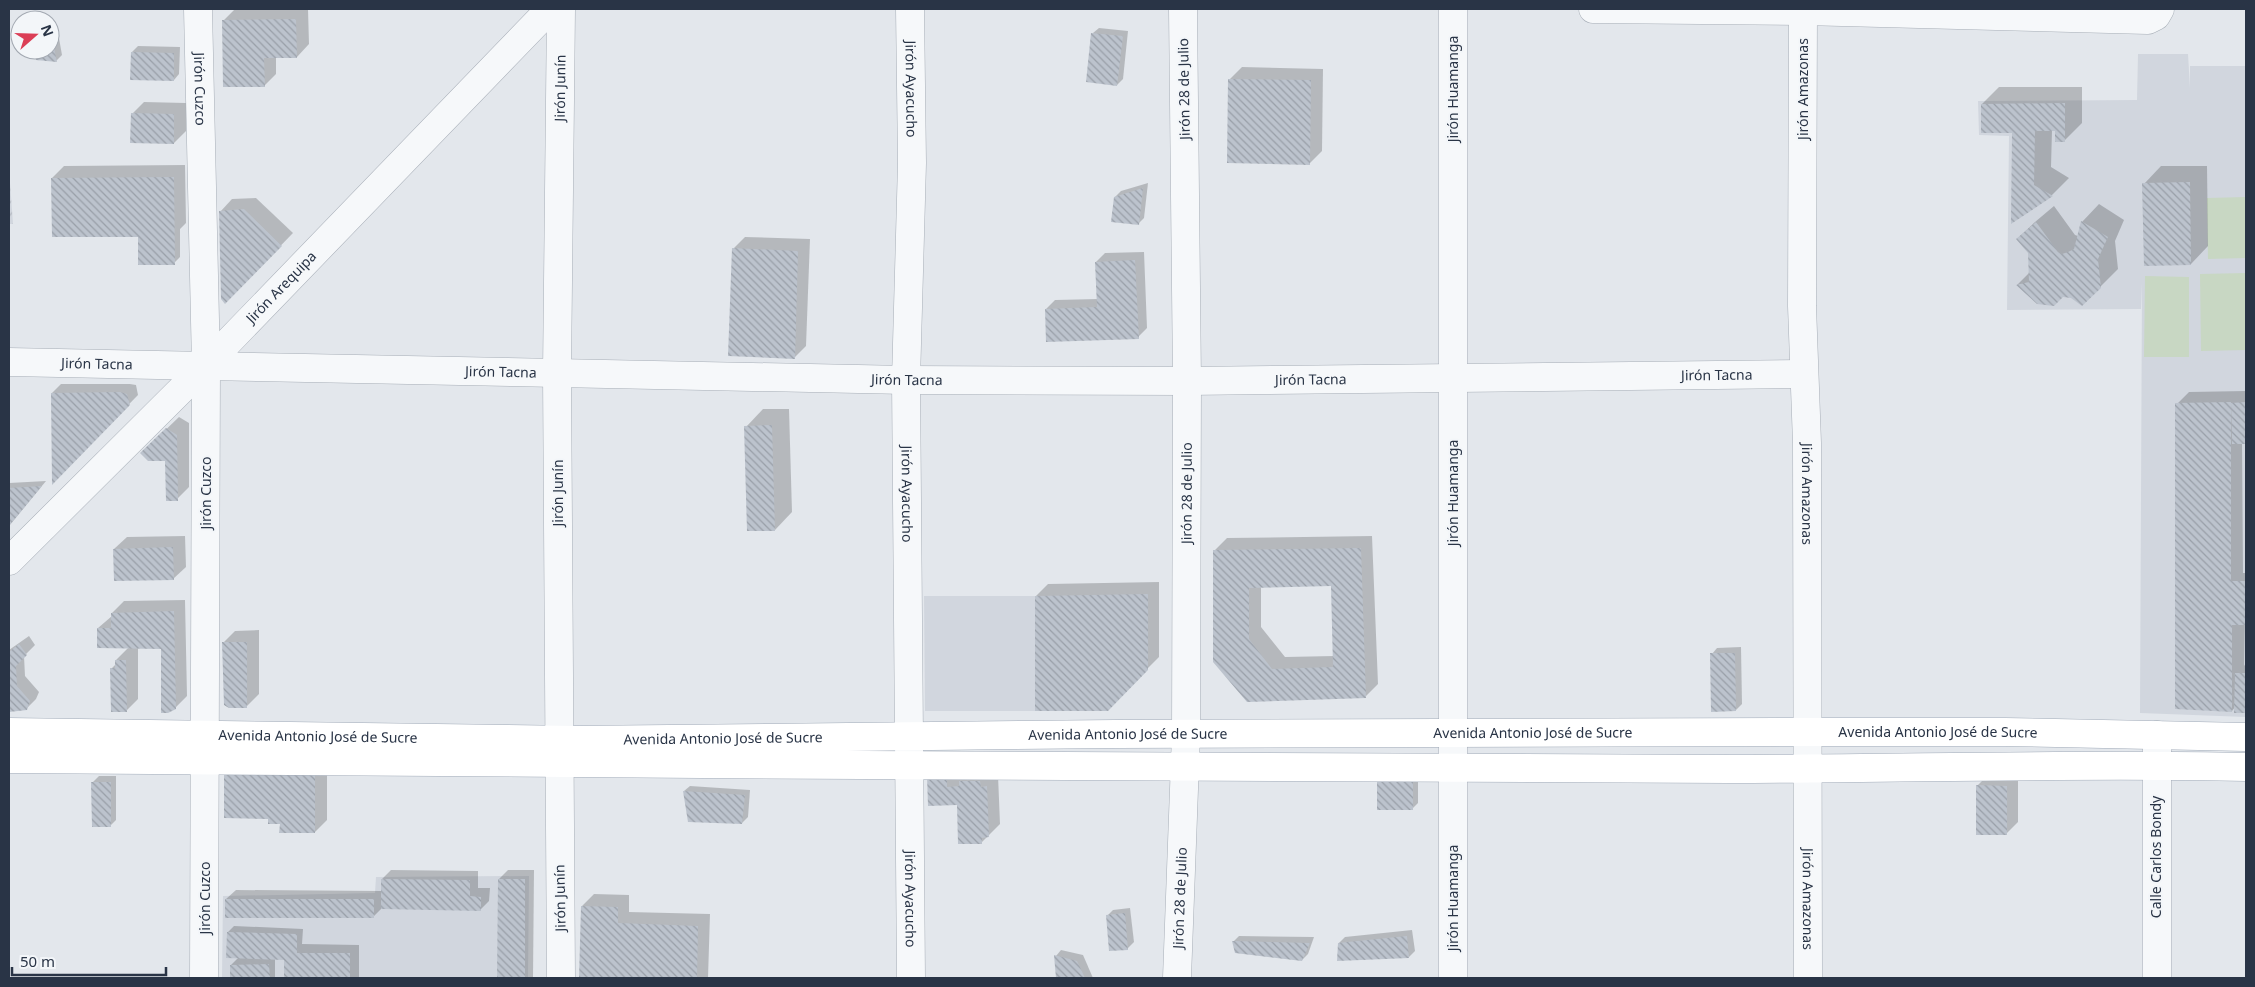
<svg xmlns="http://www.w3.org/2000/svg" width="2255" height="987" viewBox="0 0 2255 987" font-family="'Noto Sans',sans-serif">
	<defs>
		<pattern id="industrial-furrows" width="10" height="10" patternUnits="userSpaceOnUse" patternTransform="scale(1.25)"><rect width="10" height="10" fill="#d1d6de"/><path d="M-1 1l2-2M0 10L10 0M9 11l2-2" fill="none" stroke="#b3b8c0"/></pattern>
		<pattern id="building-back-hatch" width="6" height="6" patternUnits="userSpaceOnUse" patternTransform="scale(1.25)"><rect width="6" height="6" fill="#bcc3cd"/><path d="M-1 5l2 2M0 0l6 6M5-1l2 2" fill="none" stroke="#999fa8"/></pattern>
	</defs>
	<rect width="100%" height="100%" fill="#e3e7ec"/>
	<g fill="#d1d6de">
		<polygon points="2138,54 2188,54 2190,88 2190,66 2246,66 2246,717 2140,713 2142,283 2141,309 2007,310 2009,136 1979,135 1978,101 2137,100"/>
		<polygon points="924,596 1035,596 1035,711 925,711"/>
		<polygon points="529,876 528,978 222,978 223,896 375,893 376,877"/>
	</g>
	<polygon fill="url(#industrial-furrows)" points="9,169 13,224 9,224"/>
	<g fill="#c8d7c3">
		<polygon points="2246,197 2246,258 2208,259 2207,198"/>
		<polygon points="2246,273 2246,350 2201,351 2200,274"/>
		<polygon points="2145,276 2189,277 2189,357 2144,357"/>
	</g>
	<g fill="#0003" fill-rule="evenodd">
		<polygon points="235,9 308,9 309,44 297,57 276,57 276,74 264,86 223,21"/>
		<polygon points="57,27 62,55 56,61 38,50 50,50 50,28"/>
		<polygon points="1099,28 1128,31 1123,79 1117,85 1093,33"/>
		<polygon points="138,46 180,47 179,74 174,80 132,52"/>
		<polygon points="1242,67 1323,69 1322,151 1310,163 1230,79"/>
		<polygon points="1999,87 2082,87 2082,123 2064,141 2056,130 2052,130 2051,167 2069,178 2052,195 2012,221 2013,132 1982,104"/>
		<polygon points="144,102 186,103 186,131 174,143 132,114"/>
		<polygon points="185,165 186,223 180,229 180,257 174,263 139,235 52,178 64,166"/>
		<polygon points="2161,166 2207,166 2208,246 2191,264 2144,184"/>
		<polygon points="1148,183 1144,218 1138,224 1115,197 1121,191"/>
		<polygon points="256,198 293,233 226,302 220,212 232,199"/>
		<polygon points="2099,204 2124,220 2115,241 2118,269 2082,305 2071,296 2017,285 2030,272 2030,252 2017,239 2035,222 2054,206 2075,235 2078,236 2082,222"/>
		<polygon points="745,237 810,239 806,346 794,358 733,249"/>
		<polygon points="1144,252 1147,328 1138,337 1046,309 1055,300 1098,299 1096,262 1105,253"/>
		<polygon points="61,384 130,384 136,385 138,395 53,482 52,393"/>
		<polygon points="2246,391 2246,442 2242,442 2243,573 2246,573 2244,666 2246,663 2246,712 2235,712 2235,707 2232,711 2177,404 2189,392"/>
		<polygon points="763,409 789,409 792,512 775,530 746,427"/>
		<polygon points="179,417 189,423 189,487 177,499 167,459 154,441"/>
		<polygon points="46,481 9,526 9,483"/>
		<polygon points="185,536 186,567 173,579 114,549 127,537"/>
		<path d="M 1372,536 L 1378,684 L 1366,696 L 1248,701 L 1215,550 L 1227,538 ZM 1333,584 L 1334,656 L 1285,657 L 1261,627 L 1261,587 Z"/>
		<polygon points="1159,582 1159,657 1107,709 1036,596 1048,584"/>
		<polygon points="185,600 187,696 175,708 162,647 138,647 138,699 126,711 111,669 116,664 116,660 129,647 98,628 112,616 112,613 124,601"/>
		<polygon points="259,630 259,694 247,706 223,643 235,631"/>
		<polygon points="29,636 35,645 24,656 25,676 39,692 36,699 26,709 9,710 9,650"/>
		<polygon points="1741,647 1742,704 1736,710 1712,654 1717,648"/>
		<polygon points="238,763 327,764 327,820 315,832 281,823 270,818 225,775"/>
		<polygon points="1384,772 1418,772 1418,803 1412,809"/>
		<polygon points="1989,774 2018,774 2018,822 2006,834 1977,786"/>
		<polygon points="928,775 998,775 1000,824 982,842 958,804"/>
		<polygon points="99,776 116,776 116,820 110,826 93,782"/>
		<polygon points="690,786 750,790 748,817 742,823 684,791"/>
		<polygon points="391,870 478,871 478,888 490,888 489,901 480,910 382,908 373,917 226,899 236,890 382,891 382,879"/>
		<polygon points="508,870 534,870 533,978 498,978 499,879"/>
		<polygon points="594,894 629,895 629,912 710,914 708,978 580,978 582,906"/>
		<polygon points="1130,908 1134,942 1128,948 1107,916 1113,910"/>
		<polygon points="234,926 303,929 302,944 359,945 359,978 285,978 285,957 275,959 275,978 232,978 231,965 239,957 228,932"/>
		<polygon points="1412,930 1415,951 1409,957 1339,943 1345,937"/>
		<polygon points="1239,936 1314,937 1308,954 1302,960 1233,942"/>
		<polygon points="1061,950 1083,955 1093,978 1058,978 1056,956"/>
	</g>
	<g fill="url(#building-back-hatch)" fill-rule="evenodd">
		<polygon points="296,19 297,58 264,58 265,87 223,87 222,20"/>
		<polygon points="50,29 57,62 36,60 36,50 50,50"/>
		<polygon points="1091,33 1123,36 1117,86 1086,82"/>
		<polygon points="131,52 174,53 174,81 130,80"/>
		<polygon points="1228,79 1311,80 1310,165 1227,163"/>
		<polygon points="2065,103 2065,142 2055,142 2055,131 2035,131 2034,185 2053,196 2011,224 2012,133 1981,133 1981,104"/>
		<polygon points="131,113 174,114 174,144 130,143"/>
		<polygon points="174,177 175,265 138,265 138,237 52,237 51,178"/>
		<polygon points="2190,182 2191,265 2144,266 2142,183"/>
		<polygon points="1143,188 1139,225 1111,222 1114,197"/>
		<polygon points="244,209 282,246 225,304 221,299 219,211"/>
		<polygon points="2081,221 2108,237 2098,259 2101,288 2082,306 2071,298 2063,297 2054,306 2037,304 2016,285 2029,282 2028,253 2016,239 2036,222 2058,252 2062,254 2068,252 2074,249"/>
		<polygon points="732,248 798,251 795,359 728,356"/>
		<polygon points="1135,260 1139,339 1046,342 1045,309 1097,307 1095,262"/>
		<polygon points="120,392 127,394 130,405 52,485 51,393"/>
		<polygon points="2231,402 2231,581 2246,581 2246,625 2232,625 2232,712 2175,709 2175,403"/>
		<polygon points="2246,402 2246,444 2232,444 2231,403"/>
		<polygon points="772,425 775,531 747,531 744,426"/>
		<polygon points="166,428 177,435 178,501 166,501 165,461 148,461 140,453"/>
		<polygon points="42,486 9,526 9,488"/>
		<polygon points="173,547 174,580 114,581 113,549"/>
		<path d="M 1361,548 L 1366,698 L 1247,702 L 1213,662 L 1213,550 ZM 1331,586 L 1333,667 L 1272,669 L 1249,639 L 1249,588 Z"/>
		<polygon points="1148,594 1148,670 1108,711 1035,711 1035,596"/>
		<polygon points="174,611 176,709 168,713 161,713 161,649 97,648 97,628 111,628 111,613"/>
		<polygon points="222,642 247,642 247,708 229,708 224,705"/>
		<polygon points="19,644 27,655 16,666 17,686 30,701 27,710 9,712 9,652"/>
		<polygon points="1710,653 1735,653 1736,711 1711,712"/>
		<polygon points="115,660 126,660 127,712 111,712 110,668 115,668"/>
		<polygon points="2235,673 2246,673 2246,713 2234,713"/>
		<polygon points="937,774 937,780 947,780 947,787 959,786 959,781 980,781 981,787 987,786 989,837 982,838 982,844 958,844 957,805 928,806 927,775"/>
		<polygon points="224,775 315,775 315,833 279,833 280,824 268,824 268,819 224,818"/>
		<rect x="1377" y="777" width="36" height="33"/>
		<polygon points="91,782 111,782 111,827 92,827"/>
		<polygon points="1976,785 2007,786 2007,835 1976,835"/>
		<polygon points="683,791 745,795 742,824 688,822"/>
		<polygon points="381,879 470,880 470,896 481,897 481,911 381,909"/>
		<polygon points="498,879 525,879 525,978 497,978"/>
		<rect x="225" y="899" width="149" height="19"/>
		<polygon points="581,906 618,907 618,923 698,926 697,978 579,978"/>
		<polygon points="1125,913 1128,950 1109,951 1106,915"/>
		<polygon points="227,932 297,934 297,953 350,953 350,978 284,978 284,960 226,958"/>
		<polygon points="1407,936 1409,958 1337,961 1338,943"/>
		<polygon points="1232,941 1310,943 1302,961 1235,953"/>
		<polygon points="1054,955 1077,961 1085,978 1056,978"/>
		<polygon points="269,964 270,978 230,978 230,965"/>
	</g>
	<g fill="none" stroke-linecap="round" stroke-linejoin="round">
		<defs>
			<g id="minor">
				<path id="s1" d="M 198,9 L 206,365 L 204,978"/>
				<path id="s2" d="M 910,9 L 912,163 L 906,380 L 911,978"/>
				<polyline points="1453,9 1453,978"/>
				<polyline points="1593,9 1803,11 2148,20 2156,16 2160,9"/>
				<path id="s3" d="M 1803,9 L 1802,306 L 1807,443 L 1808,978"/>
				<path id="s4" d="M 9,362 L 906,380 L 1187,381 L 1804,374"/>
				<path id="s5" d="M 9,561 L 206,365 L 550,9"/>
				<path id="s6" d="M 561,978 L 557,373 L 561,9"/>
				<path id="s7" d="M 1177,978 L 1186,735 L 1187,381 L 1183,9"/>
				<polyline points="2157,978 2157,735"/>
			</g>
			<g id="major">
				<path id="s8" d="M 9,732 L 574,740 L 1115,734 L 1807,732 L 2005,732 L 2246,737"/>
				<path d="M 9,759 C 582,765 1156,766 1729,769 C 1901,769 2074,763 2246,767"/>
			</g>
		</defs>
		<use href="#minor" stroke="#a7aeb7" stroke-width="29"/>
		<use href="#major" stroke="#a1abb9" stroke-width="29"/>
		<use href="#minor" stroke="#f6f8fa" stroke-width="28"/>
		<use href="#major" stroke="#fff" stroke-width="28"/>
	</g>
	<g text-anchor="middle" stroke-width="4" stroke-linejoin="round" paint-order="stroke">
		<g font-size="14" fill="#293446" stroke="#f3f6f9">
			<text dy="5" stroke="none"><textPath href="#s1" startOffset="80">Jirón Cuzco</textPath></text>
			<text dy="5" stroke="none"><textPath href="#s6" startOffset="890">Jirón Junín</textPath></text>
			<text dy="5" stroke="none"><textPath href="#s2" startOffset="80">Jirón Ayacucho</textPath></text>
			<text transform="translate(1184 89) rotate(-91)" y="5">Jirón 28 de Julio</text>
			<text transform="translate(1453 89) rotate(-90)" y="5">Jirón Huamanga</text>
			<text transform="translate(1803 89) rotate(-90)" y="5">Jirón Amazonas</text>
			<text dy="5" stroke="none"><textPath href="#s5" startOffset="386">Jirón Arequipa</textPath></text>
			<text dy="5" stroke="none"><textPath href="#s4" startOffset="88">Jirón Tacna</textPath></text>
			<text dy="5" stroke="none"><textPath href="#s4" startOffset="492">Jirón Tacna</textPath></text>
			<text dy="5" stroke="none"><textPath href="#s4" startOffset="1708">Jirón Tacna</textPath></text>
			<text dy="5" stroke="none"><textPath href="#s4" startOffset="898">Jirón Tacna</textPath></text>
			<text dy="5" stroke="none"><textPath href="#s4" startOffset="1302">Jirón Tacna</textPath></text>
			<text transform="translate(206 493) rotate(-90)" y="5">Jirón Cuzco</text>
			<text transform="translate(558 493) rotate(-90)" y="5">Jirón Junín</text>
			<text dy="5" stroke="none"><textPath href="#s2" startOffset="485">Jirón Ayacucho</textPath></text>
			<text transform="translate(1453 493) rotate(-90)" y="5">Jirón Huamanga</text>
			<text dy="5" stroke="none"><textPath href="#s3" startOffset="485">Jirón Amazonas</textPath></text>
			<text dy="5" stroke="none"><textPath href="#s7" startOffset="485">Jirón 28 de Julio</textPath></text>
			<text dy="5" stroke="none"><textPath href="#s8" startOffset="1524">Avenida Antonio José de Sucre</textPath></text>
			<text dy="5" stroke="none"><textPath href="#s8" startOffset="1929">Avenida Antonio José de Sucre</textPath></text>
			<text dy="5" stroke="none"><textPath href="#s8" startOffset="1119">Avenida Antonio José de Sucre</textPath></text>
			<text dy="5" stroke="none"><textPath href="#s8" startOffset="309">Avenida Antonio José de Sucre</textPath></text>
			<text dy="5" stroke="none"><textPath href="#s8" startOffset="714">Avenida Antonio José de Sucre</textPath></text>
			<text transform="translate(2156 857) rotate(-90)" y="5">Calle Carlos Bondy</text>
			<text transform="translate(205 898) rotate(-90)" y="5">Jirón Cuzco</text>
			<text transform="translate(560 898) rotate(-91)" y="5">Jirón Junín</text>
			<text dy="5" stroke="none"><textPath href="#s2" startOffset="890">Jirón Ayacucho</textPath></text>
			<text dy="5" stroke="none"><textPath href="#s7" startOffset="80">Jirón 28 de Julio</textPath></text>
			<text transform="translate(1453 898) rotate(-90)" y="5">Jirón Huamanga</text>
			<text dy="5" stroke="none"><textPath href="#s3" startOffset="890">Jirón Amazonas</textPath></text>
		</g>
	</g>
	<rect width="2255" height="987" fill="none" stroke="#293446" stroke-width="20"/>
	<g transform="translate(35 35) rotate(70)"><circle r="24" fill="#f3f6f9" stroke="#a2a8b1"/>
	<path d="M0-4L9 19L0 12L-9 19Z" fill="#db3e56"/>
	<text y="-8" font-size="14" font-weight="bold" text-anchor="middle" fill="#293446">N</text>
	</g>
	<path d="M12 967v8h154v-8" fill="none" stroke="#293446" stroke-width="2.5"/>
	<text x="20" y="967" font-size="15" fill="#293446" stroke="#f3f6f9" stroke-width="4" paint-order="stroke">50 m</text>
</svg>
